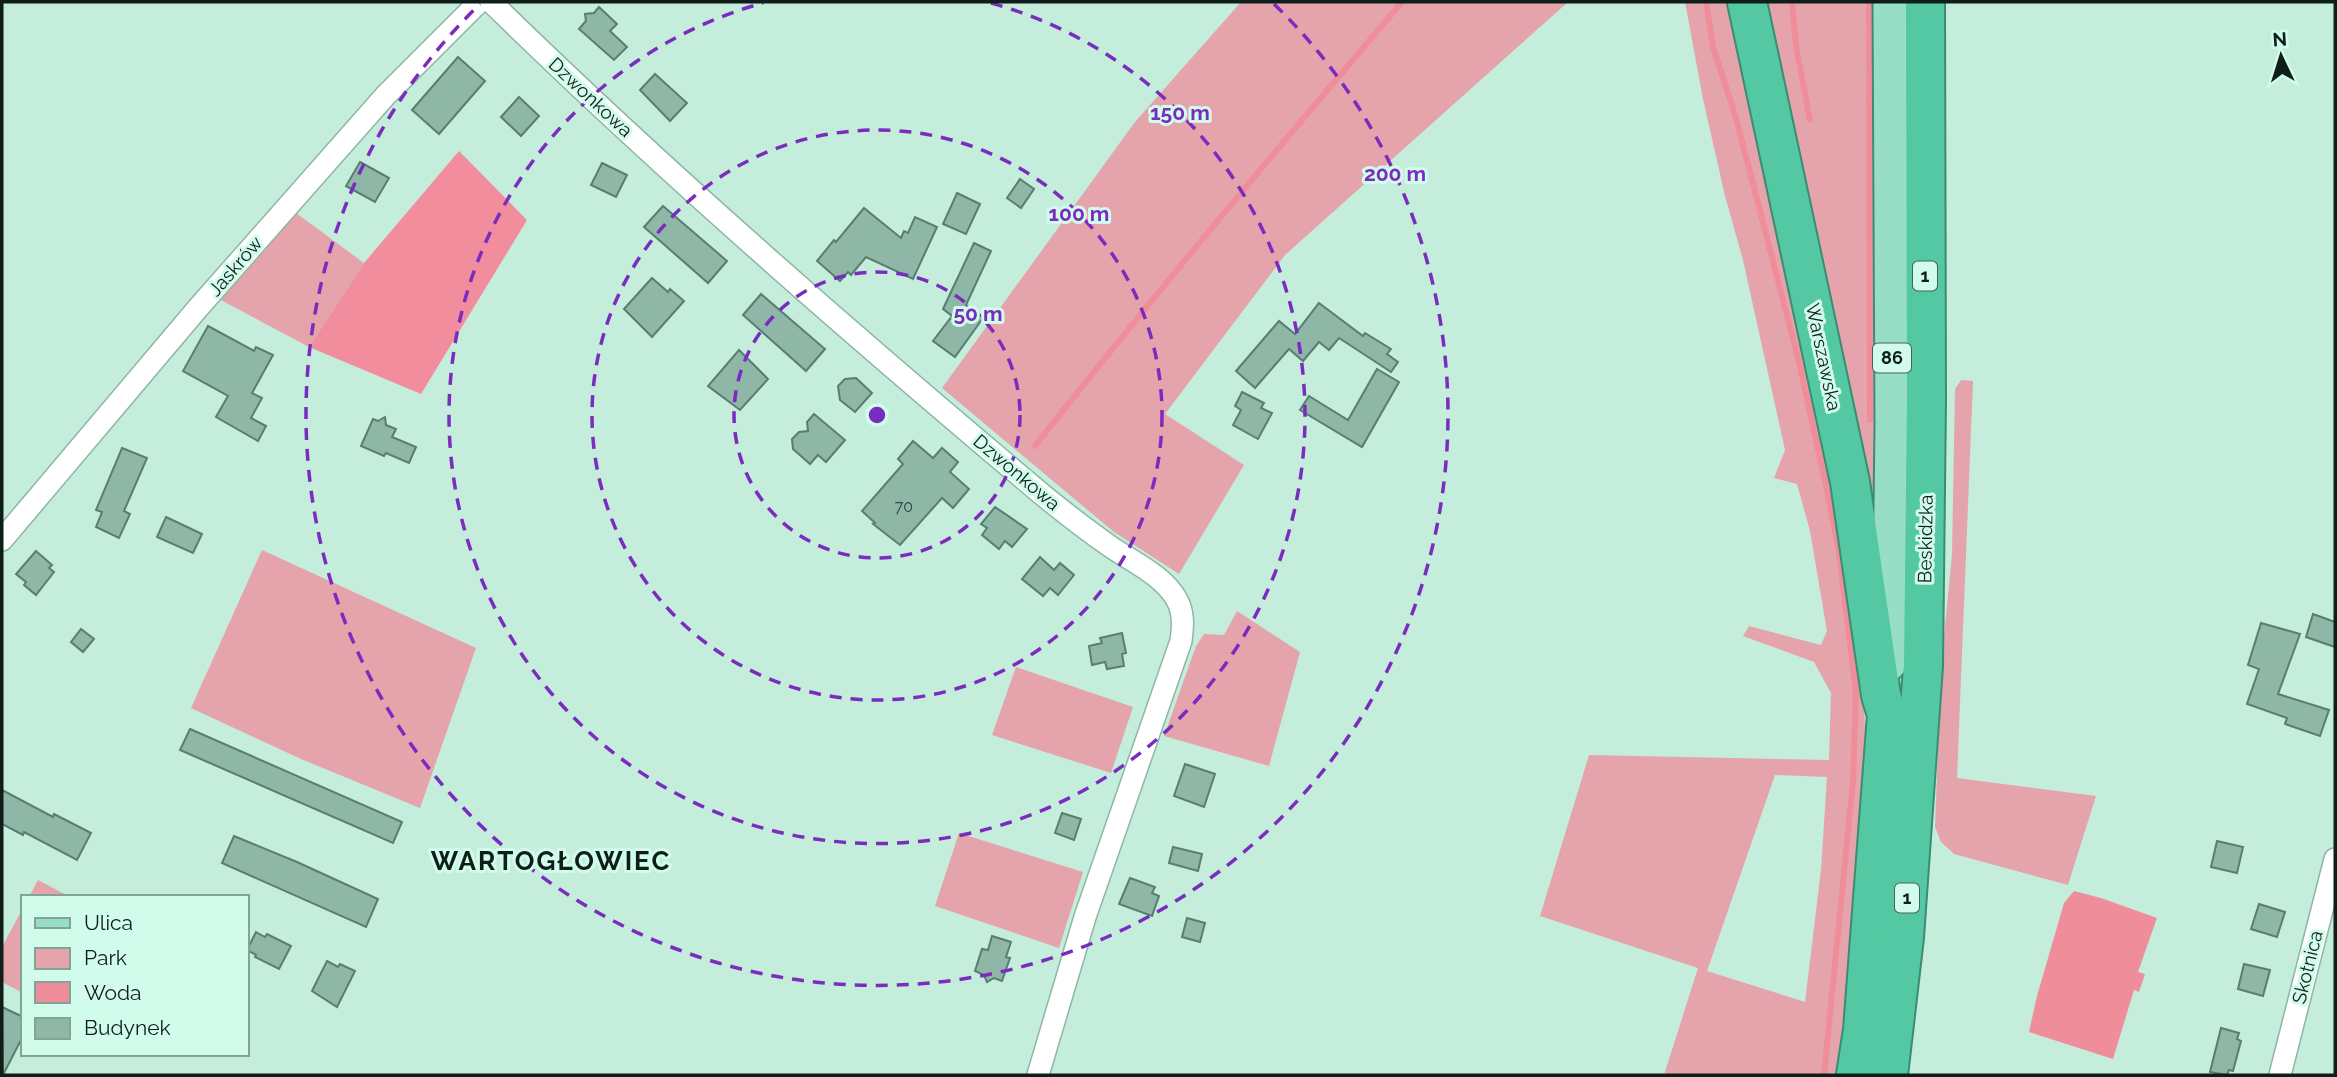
<svg xmlns="http://www.w3.org/2000/svg" width="2337" height="1077" viewBox="0 0 2337 1077" font-family="Raleway,sans-serif">
	<rect width="100%" height="100%" fill="#c4eddc"/>
	<g fill="#e5a4ab" fill-rule="evenodd">
		<polygon points="1241,2 1568,2 1285,255 1165,414 1244,465 1179,574 1114,532 942,388 1135,122"/>
		<path d="M 1685,2 L 1730,2 L 1745,84 L 1835,479 L 1860,641 L 1865,724 L 1864,758 L 1848,978 L 1837,1075 L 1664,1075 L 1698,968 L 1540,916 L 1589,755 L 1829,760 L 1831,693 L 1814,662 L 1743,636 L 1749,626 L 1821,645 L 1827,631 L 1810,531 L 1797,484 L 1774,478 L 1785,450 L 1743,260 L 1725,196 L 1703,99 ZM 1775,775 L 1827,777 L 1821,870 L 1805,1002 L 1707,971 Z"/>
		<polygon points="1763,2 1873,2 1875,534"/>
		<polygon points="292,210 364,263 309,347 217,298"/>
		<polygon points="1961,380 1973,381 1957,778 2096,796 2068,885 1954,854 1941,842 1935,827 1941,668 1952,554 1955,389"/>
		<polygon points="262,550 476,648 420,808 301,759 191,708"/>
		<polygon points="1237,611 1300,652 1269,766 1164,736 1196,646 1204,634 1224,635"/>
		<polygon points="1016,667 1133,707 1111,773 992,735"/>
		<polygon points="959,833 1083,872 1059,948 935,906"/>
		<polygon points="38,880 70,897 29,897"/>
		<polygon points="23,908 23,993 2,982 2,947"/>
	</g>
	<polygon fill="#f18d9c" points="459,151 527,220 421,394 309,347 364,263"/>
	<polygon fill="#f08d9b" points="2074,891 2101,898 2157,918 2138,972 2145,974 2139,992 2134,990 2113,1059 2029,1032 2037,996 2064,903"/>
	<g fill="none" stroke-linecap="round" stroke-linejoin="round">
		<g stroke="#f08d9b" stroke-width="6">
			<polyline points="1706,2 1713,47 1736,118 1799,362 1825,481 1839,552 1856,693 1853,781 1824,1075"/>
			<polyline points="1792,2 1796,46 1810,120"/>
			<polyline points="1869,2 1870,420"/>
			<path d="M 1035,446 C 1154,295 1278,148 1402,2"/>
		</g>
	</g>
	<g fill="#8fb7a7" stroke="#577e6f" stroke-width="2">
		<polygon points="599,7 617,24 610,31 627,47 614,60 579,29 586,21 585,14 594,13"/>
		<polygon points="458,57 485,81 439,134 412,110"/>
		<polygon points="655,74 687,103 670,121 640,90"/>
		<polygon points="519,97 539,116 521,136 501,117"/>
		<polygon points="360,162 389,178 375,202 346,186"/>
		<polygon points="602,163 627,175 616,197 591,185"/>
		<polygon points="1020,179 1034,189 1021,208 1007,198"/>
		<polygon points="957,193 980,204 966,234 943,224"/>
		<polygon points="663,206 727,261 708,283 644,227"/>
		<polygon points="864,208 901,238 904,231 908,233 915,217 937,227 913,279 866,257 851,275 848,272 840,281 817,261 834,240 836,242"/>
		<polygon points="974,243 991,251 966,305 983,318 955,357 933,341 952,316 943,309"/>
		<polygon points="652,278 668,292 670,289 684,301 652,337 624,309"/>
		<polygon points="761,294 825,349 806,371 743,315"/>
		<polygon points="1319,303 1363,336 1365,333 1391,349 1387,354 1398,362 1391,372 1339,338 1329,350 1319,342 1303,361 1289,349 1255,388 1236,371 1279,321 1295,334"/>
		<polygon points="208,326 254,351 256,347 273,355 252,393 262,398 251,418 266,426 258,441 216,417 228,396 183,371"/>
		<polygon points="739,350 768,379 740,410 708,386"/>
		<polygon points="1377,369 1399,382 1362,447 1300,410 1309,396 1348,420"/>
		<polygon points="856,378 872,393 855,412 840,400 838,386 845,379"/>
		<polygon points="1242,392 1264,403 1261,408 1272,413 1258,439 1233,425 1241,410 1235,406"/>
		<polygon points="814,414 845,440 826,462 818,455 810,464 793,449 792,439 799,432 808,431 807,422"/>
		<polygon points="385,417 386,425 396,429 392,437 416,447 409,463 386,453 384,456 361,446 373,419 378,421"/>
		<polygon points="913,441 933,458 942,448 958,462 950,472 969,489 953,508 942,498 900,545 873,524 875,523 862,511 903,464 898,459"/>
		<polygon points="122,448 147,458 124,511 130,514 119,538 96,527 102,512 96,510"/>
		<polygon points="995,507 1027,529 1012,547 1005,541 999,549 982,535 987,528 981,524"/>
		<polygon points="166,517 202,534 193,553 157,537"/>
		<polygon points="36,551 52,565 49,568 54,572 36,595 24,585 26,582 16,574"/>
		<polygon points="1040,557 1054,570 1060,563 1074,575 1058,595 1050,588 1043,596 1022,579"/>
		<polygon points="2313,614 2335,622 2335,647 2306,637"/>
		<polygon points="2261,623 2300,634 2278,694 2329,710 2320,736 2285,724 2287,718 2247,704 2259,669 2248,665"/>
		<polygon points="81,629 94,639 83,652 71,642"/>
		<polygon points="1122,633 1126,653 1122,654 1124,666 1107,669 1105,662 1092,665 1089,646 1102,643 1100,638"/>
		<polygon points="190,729 402,822 393,843 180,750"/>
		<polygon points="1185,764 1215,774 1204,807 1174,796"/>
		<polygon points="2,790 53,817 54,814 91,833 77,860 24,832 23,835 2,824"/>
		<polygon points="1062,813 1081,819 1074,840 1055,833"/>
		<polygon points="234,836 297,862 378,899 366,927 222,863"/>
		<polygon points="2217,841 2243,847 2237,873 2211,867"/>
		<polygon points="1173,847 1202,854 1198,871 1169,863"/>
		<polygon points="1130,878 1155,887 1152,893 1159,896 1152,916 1119,904"/>
		<polygon points="2259,904 2285,912 2277,937 2251,929"/>
		<polygon points="1187,918 1205,923 1200,942 1182,937"/>
		<polygon points="256,932 265,937 267,934 291,946 279,969 255,957 256,955 247,950"/>
		<polygon points="992,936 1011,942 1006,957 1010,958 1002,981 994,978 987,982 984,975 975,971 982,949 988,950"/>
		<polygon points="327,961 338,967 340,964 355,971 337,1007 312,991"/>
		<polygon points="2244,964 2270,970 2263,996 2238,989"/>
		<polygon points="2,1007 23,1017 23,1036 3,1075"/>
		<polygon points="2221,1028 2239,1033 2237,1039 2241,1041 2233,1071 2229,1070 2227,1075 2210,1072"/>
	</g>
	<g fill="none" stroke-linecap="round" stroke-linejoin="round">
		<defs>
			<g id="street">
				<path d="M 491,2 C 668,175 855,337 1044,496 C 1066,514 1088,531 1111,547 C 1133,562 1164,576 1177,600 C 1184,613 1183,627 1181,641 L 1085,917 L 1038,1075"/>
				<polyline points="2,540 198,308 386,95 479,2"/>
				<polyline points="2280,1075 2335,859"/>
			</g>
			<polyline id="primary" points="1889,664 1892,427 1890,2"/>
			<g id="highway">
				<polyline points="1747,2 1850,482 1881,695 1887,715 1863,1030 1856,1075"/>
				<polyline points="1888,1075 1904,937 1923,666 1926,400 1925,2"/>
			</g>
		</defs>
		<use href="#street" stroke="#8eb6a6" stroke-width="24"/>
		<use href="#primary" stroke="#3b8c72" stroke-width="37"/>
		<use href="#highway" stroke="#3b8c72" stroke-width="42"/>
		<use href="#street" stroke="#fff" stroke-width="21"/>
		<use href="#primary" stroke="#98dec7" stroke-width="33"/>
		<use href="#highway" stroke="#53c8a2" stroke-width="38"/>
	</g>
	<g fill="none" stroke="#7b2cbf" stroke-width="3.5" stroke-dasharray="12 9">
		<circle cx="877" cy="415" r="143"/>
		<circle cx="877" cy="415" r="285"/>
		<path d="M991 3A428 428 0 1 1 763 3"/>
		<path d="M1274 4A571 571 0 1 1 480 4"/>
	</g>
	<g text-anchor="middle" stroke-width="6" stroke-linejoin="round" paint-order="stroke">
		<g font-size="16" fill="#2f443c">
			<text x="904" y="512">70</text>
		</g>
		<g fill="#d1fbea" stroke="#496058" stroke-width="2">
			<rect x="1913" y="261.5" width="24" height="29" rx="5"/>
			<rect x="1873" y="343.5" width="38" height="29" rx="5"/>
			<rect x="1895" y="883.5" width="24" height="29" rx="5"/>
		</g>
		<g font-size="18" font-weight="bold" fill="#0f1e19">
			<text x="1925" y="282">1</text>
			<text x="1892" y="364">86</text>
			<text x="1907" y="904">1</text>
		</g>
		<g font-size="19" fill="#0f1e19" stroke="#d1fbea">
			<text transform="translate(591 97) rotate(43)" y="7">Dzwonkowa</text>
			<text transform="translate(235 266) rotate(-49)" y="7">Jaskrów</text>
			<text transform="translate(1824 357) rotate(78)" y="7">Warszawska</text>
			<text transform="translate(1017 472) rotate(40)" y="7">Dzwonkowa</text>
			<text transform="translate(1925 539) rotate(-89)" y="7">Beskidzka</text>
			<text transform="translate(2307 967) rotate(-76)" y="7">Skotnica</text>
		</g>
		<g font-size="26" font-weight="bold" letter-spacing="2" fill="#0f1e19" stroke="#d1fbea">
			<text x="551" y="870">WARTOGŁOWIEC</text>
		</g>
	</g>
	<circle cx="877" cy="415" r="10" fill="#7b2cbf" stroke="#d1fbea" stroke-width="3.5"/>
	<g font-size="21" text-anchor="middle" font-weight="bold" fill="#7b2cbf" stroke="#d1fbea" stroke-width="6" stroke-linejoin="round" paint-order="stroke">
		<text x="1180" y="120">150 m</text>
		<text x="1395" y="181">200 m</text>
		<text x="1079" y="221">100 m</text>
		<text x="978" y="321">50 m</text>
	</g>
	<rect width="2337" height="1077" fill="none" stroke="#0f1e19" stroke-width="7"/>
	<rect x="21" y="895" width="228" height="161" fill="#d1fbea" stroke="#83a396" stroke-width="2"/>
	<rect x="35" y="918" width="35" height="10" fill="#98dec7" stroke="#83a396" stroke-width="2"/>
	<text x="84" y="930" font-size="21" fill="#0f1e19">Ulica</text>
	<rect x="35" y="948" width="35" height="21" fill="#e5a4ab" stroke="#83a396" stroke-width="2"/>
	<text x="84" y="965" font-size="21" fill="#0f1e19">Park</text>
	<rect x="35" y="982" width="35" height="21" fill="#f08d9b" stroke="#83a396" stroke-width="2"/>
	<text x="84" y="1000" font-size="21" fill="#0f1e19">Woda</text>
	<rect x="35" y="1018" width="35" height="21" fill="#8fb7a7" stroke="#83a396" stroke-width="2"/>
	<text x="84" y="1035" font-size="21" fill="#0f1e19">Budynek</text>
	<g transform="translate(2281 56) rotate(356)" stroke="#d1fbea" stroke-width="5" paint-order="stroke">
	<path d="M0-5L12 26L0 18L-12 26Z" fill="#0f1e19"/>
	<text y="-10" font-size="19" font-weight="bold" text-anchor="middle" fill="#0f1e19">N</text>
	</g>
</svg>
